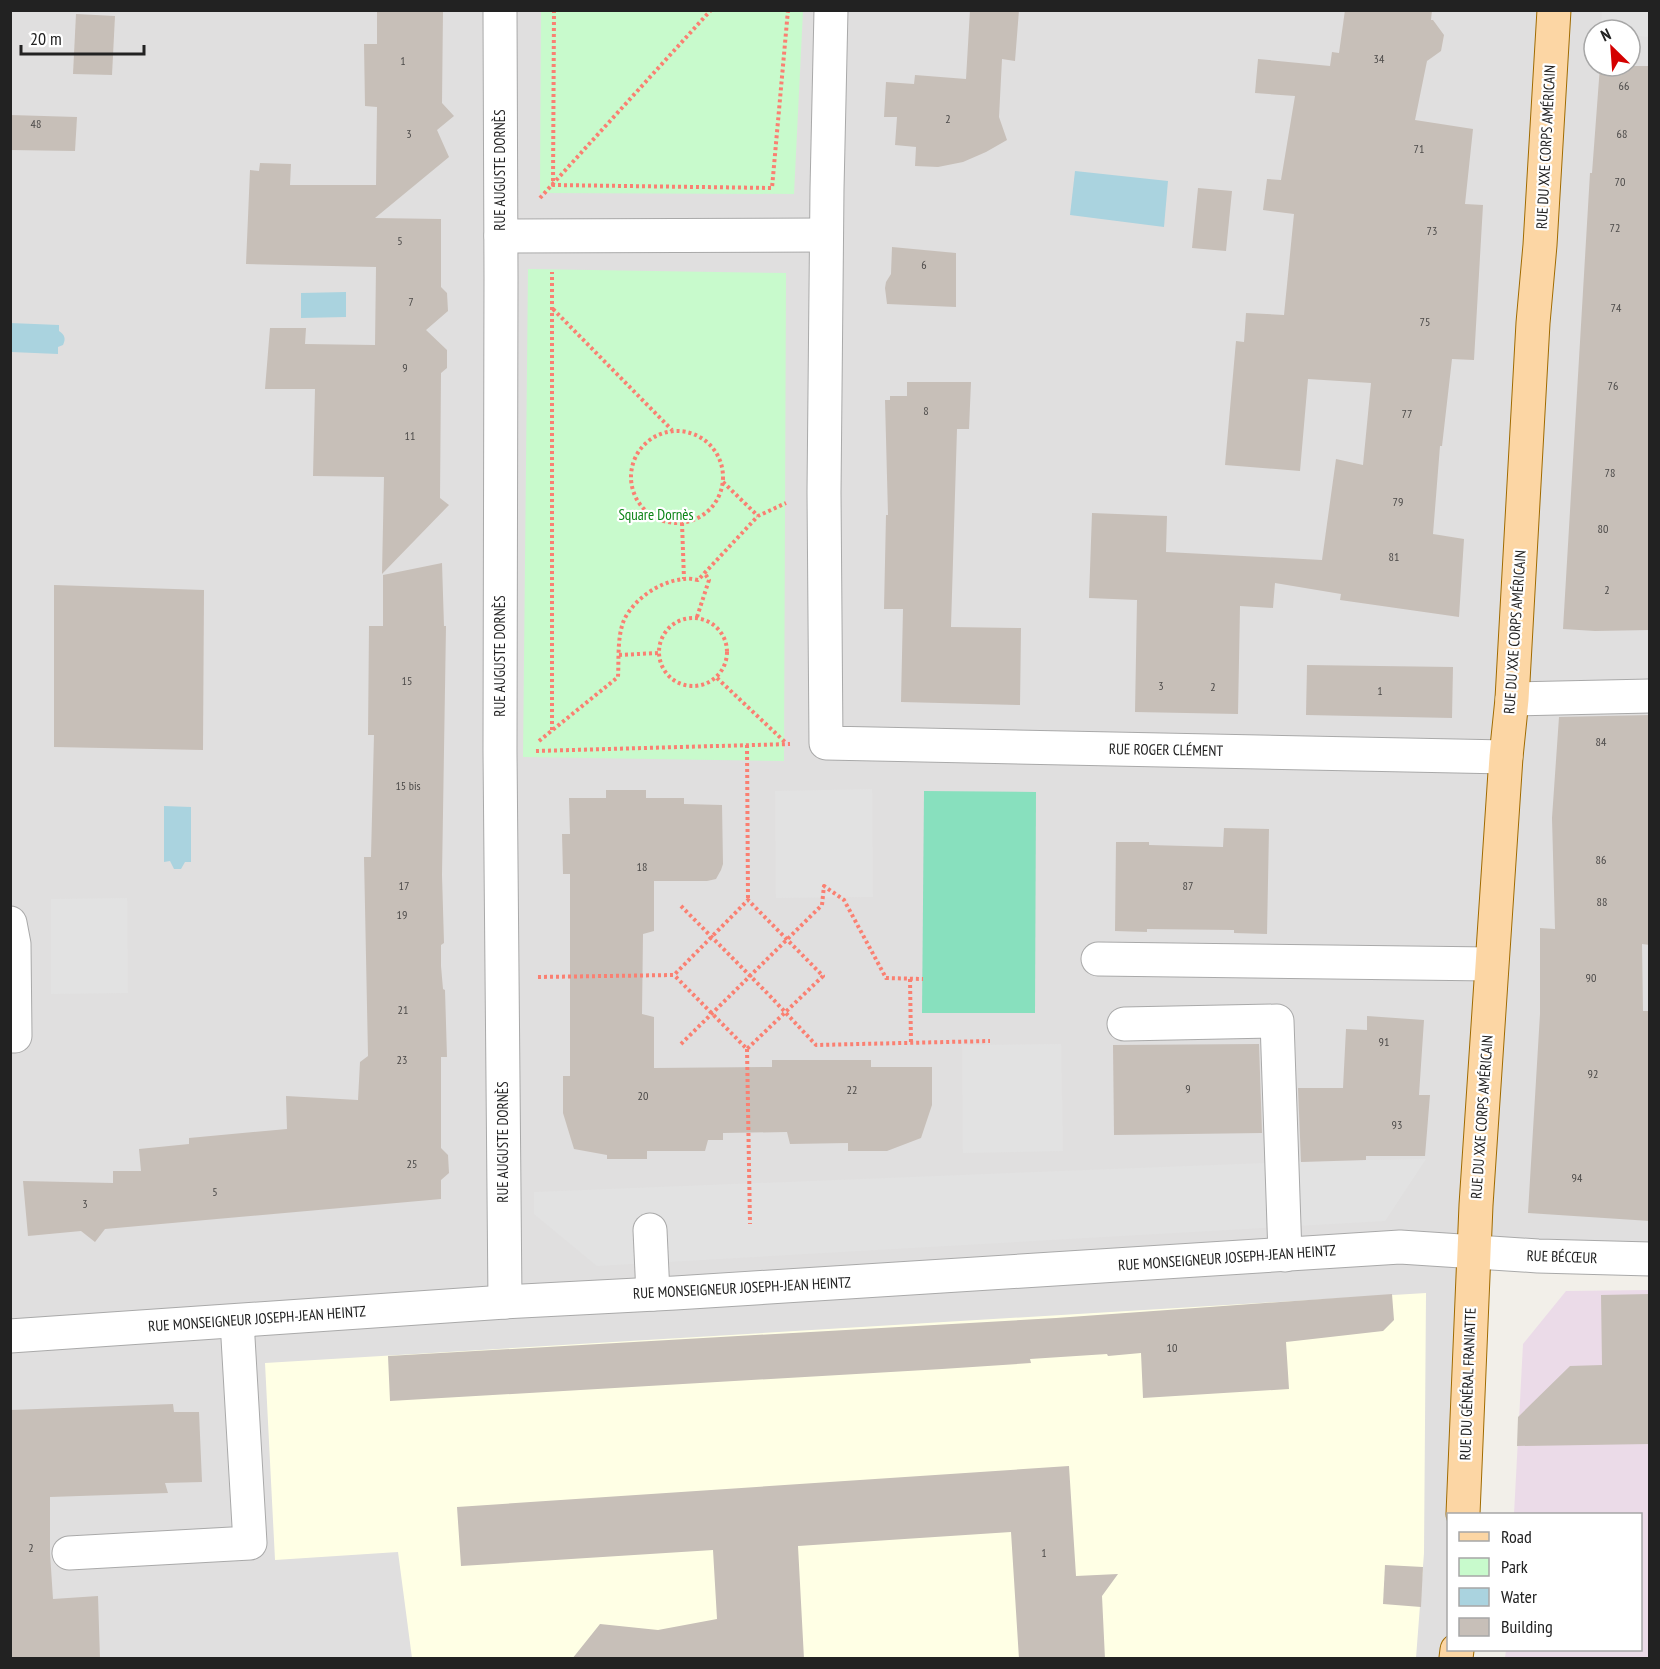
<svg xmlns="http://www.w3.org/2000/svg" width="1660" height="1669" viewBox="0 0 1660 1669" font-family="'PT Sans Narrow',sans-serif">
	<rect width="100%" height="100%" fill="#f2efe9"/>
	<path fill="#e0dfdf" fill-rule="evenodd" d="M 11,11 L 1649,11 L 1649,1259 L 1474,1253 L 1448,1514 L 1448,1650 L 1456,1658 L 11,1658 ZM 1594,30 L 1630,30 L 1630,66 L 1594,66 Z"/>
	<polygon fill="#ebdbe8" points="1649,1290 1649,1658 1505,1658 1506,1650 1640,1650 1640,1514 1514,1514 1523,1344 1566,1291"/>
	<polygon fill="#ffffe5" points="1426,1293 1424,1553 1416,1658 412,1658 398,1552 275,1560 265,1363"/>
	<g fill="#c8facc">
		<polygon points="541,11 803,11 794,194 540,193"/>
		<polygon points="528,269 786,273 784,761 523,757"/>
	</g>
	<polygon fill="#88e0be" points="924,791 1036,792 1035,1013 922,1013"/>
	<g fill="#e2e2e2">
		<polygon points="1602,11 1649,11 1649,37 1630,35 1630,30 1601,30"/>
		<polygon points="872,789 873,897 776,898 775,791"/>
		<polygon points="127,898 128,993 51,994 51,899"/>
		<polygon points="1061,1044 1063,1151 963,1153 962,1045"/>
		<polygon points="1426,1159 1385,1221 597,1266 534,1214 534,1192 1314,1161"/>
	</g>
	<g fill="#aad3df">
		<polygon points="1075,171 1168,181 1164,227 1070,215"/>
		<polygon points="346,292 346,317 301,318 301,293"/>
		<path d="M 10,323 L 59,325 L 59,331 C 65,335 66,339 63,345 L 58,347 L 58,354 L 11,352 Z"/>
		<polygon points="164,806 191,807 191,862 185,862 181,869 174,869 170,861 164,862"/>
	</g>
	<g fill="#c7bfb8">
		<polygon points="377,10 443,10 442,103 454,116 437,130 449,157 375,218 441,219 441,287 447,293 448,311 426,330 447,350 447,368 441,373 440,498 449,505 382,574 384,477 313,476 315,389 265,389 270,328 306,328 305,344 375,345 376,267 246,264 250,170 259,171 260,163 291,164 290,185 376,185 377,107 365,106 364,44 377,44"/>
		<polygon points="970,10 1019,10 1015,61 1002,59 999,117 1007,140 986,152 963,162 938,167 915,166 916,147 895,145 897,117 884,117 886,82 914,84 915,75 966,79"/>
		<polygon points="1345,10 1432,10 1431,20 1433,20 1444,35 1441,51 1427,61 1415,120 1473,129 1465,204 1483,205 1474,360 1452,359 1442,446 1440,446 1433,534 1464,539 1459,617 1340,600 1341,594 1275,583 1273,608 1240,606 1238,714 1135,712 1137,600 1089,598 1092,513 1167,516 1166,552 1322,560 1336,459 1363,465 1371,383 1308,379 1300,471 1225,465 1236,341 1244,342 1246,313 1284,315 1294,214 1263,210 1267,179 1281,180 1295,96 1255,93 1258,59 1330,66 1332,52 1339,53"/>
		<polygon points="76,14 115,16 112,75 73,74"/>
		<polygon points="1600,66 1650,66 1650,630 1595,631 1563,629 1590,173 1592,173"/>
		<polygon points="10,115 77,117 75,151 10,150"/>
		<polygon points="1198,188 1232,191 1226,251 1192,248"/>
		<polygon points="892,247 956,253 956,307 887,304 885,288 886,282 891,274"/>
		<polygon points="907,382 971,382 969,429 957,429 951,627 1021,628 1020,705 901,702 903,609 884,609 886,515 888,515 885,400 890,400 890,396 907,396"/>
		<polygon points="442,563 444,626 446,626 442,875 444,943 441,945 441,966 443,989 445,990 447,1057 441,1057 441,1148 448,1155 449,1173 441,1180 441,1199 105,1229 95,1242 81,1231 28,1236 23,1181 113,1183 113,1171 141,1171 139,1149 189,1144 189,1138 287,1129 286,1096 358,1100 360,1062 368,1056 364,857 371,857 374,735 368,735 369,626 383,626 383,575"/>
		<polygon points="54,585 204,590 203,750 54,747"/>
		<polygon points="1307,665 1453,667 1452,718 1306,715"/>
		<polygon points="1650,715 1650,945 1642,944 1643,1011 1650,1011 1650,1221 1528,1213 1540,1014 1540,928 1555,929 1552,818 1559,717"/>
		<polygon points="606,790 646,790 646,798 684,798 684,804 722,805 723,864 721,870 716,879 707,881 654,881 654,931 643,934 642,1014 654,1017 654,1068 772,1067 772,1060 871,1060 871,1067 932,1067 932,1105 921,1138 887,1151 848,1151 848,1143 790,1144 787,1132 723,1133 723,1140 708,1140 705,1151 647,1151 647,1159 607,1159 607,1155 574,1149 563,1113 563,1076 570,1076 570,874 563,874 562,834 570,834 569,798 606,798"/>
		<polygon points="1224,828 1269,829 1267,934 1234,933 1234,930 1147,929 1147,932 1115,931 1116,842 1149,842 1149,845 1223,847"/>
		<polygon points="1367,1016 1424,1020 1419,1095 1430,1095 1425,1156 1366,1156 1366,1160 1301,1162 1298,1088 1343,1088 1346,1029 1367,1030"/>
		<polygon points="1259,1044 1262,1133 1114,1135 1113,1045"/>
		<polygon points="1392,1294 1394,1320 1383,1331 1286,1342 1289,1389 1143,1398 1141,1353 1108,1356 1107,1354 1030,1359 1031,1363 942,1369 390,1401 388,1356 1056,1318"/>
		<polygon points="1650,1294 1650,1444 1517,1446 1518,1417 1570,1366 1602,1365 1601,1295"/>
		<polygon points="173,1404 174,1412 199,1412 202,1482 165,1483 168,1493 50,1497 50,1553 53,1599 98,1596 100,1659 10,1659 10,1410"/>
		<polygon points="1069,1466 1076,1576 1118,1574 1102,1596 1105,1659 1019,1659 1011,1532 798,1546 804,1659 572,1659 600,1624 658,1630 717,1619 713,1550 461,1566 457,1507"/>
		<polygon points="1385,1565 1423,1567 1421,1607 1383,1604"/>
	</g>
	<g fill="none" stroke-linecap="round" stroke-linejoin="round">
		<defs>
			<g id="minor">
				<polyline points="500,10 501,277 500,751 505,1302"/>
				<polyline points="831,10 827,189 824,492 826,743 1506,757"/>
				<polyline points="501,236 826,235"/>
				<polyline points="1512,699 1650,696"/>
				<polyline points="10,923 14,944 15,1036 10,1036"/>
				<polyline points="1098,959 1491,964"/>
				<polyline points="1124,1024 1277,1021 1285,1255"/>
				<polyline points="650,1230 653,1294"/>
				<polyline points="10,1336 505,1302 675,1293 1400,1247 1538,1256 1650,1259"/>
				<polyline points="69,1553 250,1543 237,1321"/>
			</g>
			<g id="major">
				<polyline points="1463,1514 1476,1205 1506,757 1512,699 1533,323 1540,245 1554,10"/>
				<polyline points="1456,1658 1457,1650"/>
			</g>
		</defs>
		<use href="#minor" stroke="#a9a9a9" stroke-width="35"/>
		<use href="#major" stroke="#a06b00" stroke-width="35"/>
		<g stroke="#fa8072" stroke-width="4" stroke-dasharray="3 3" stroke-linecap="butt">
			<polyline points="554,10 553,185 772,188 788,10"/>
			<polyline points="540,198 711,10"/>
			<polyline points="553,309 672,430"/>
			<circle cx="677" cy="477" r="46"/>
			<polyline points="723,482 758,516"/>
			<polyline points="682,523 684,579"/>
			<polyline points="697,617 709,580 704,572"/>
			<circle cx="693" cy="652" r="34"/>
			<polyline points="619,655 658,653"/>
			<polyline points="717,678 786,743"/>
			<polyline points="552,730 552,272"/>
			<path d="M 539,741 L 618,677 C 619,659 617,637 624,620 C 634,599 660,581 684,579 C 688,578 693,579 698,580 L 758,516 L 786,503"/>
			<polyline points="747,745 748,900"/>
			<polyline points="536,751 790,744"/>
			<polyline points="681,906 770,996 816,1045 990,1041"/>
			<polyline points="538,977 674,975 748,900 823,976 747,1049 674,975"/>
			<polyline points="910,979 911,1043"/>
			<polyline points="681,1044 822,905 824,886 844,900 886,978 923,979"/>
			<polyline points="747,1049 750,1224"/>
		</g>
		<use href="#minor" stroke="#fff" stroke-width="33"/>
		<use href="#major" stroke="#fcd6a4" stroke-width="33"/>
	</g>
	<g text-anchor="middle" stroke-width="4.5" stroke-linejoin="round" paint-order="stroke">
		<g font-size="12" fill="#4b4948">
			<text x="1379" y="63">34</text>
			<text x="403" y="65">1</text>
			<text x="1624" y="90">66</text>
			<text x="948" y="123">2</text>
			<text x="36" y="128">48</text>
			<text x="409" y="138">3</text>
			<text x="1622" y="138">68</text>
			<text x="1419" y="153">71</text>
			<text x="1620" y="186">70</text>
			<text x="1615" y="232">72</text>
			<text x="1432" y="235">73</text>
			<text x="400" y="245">5</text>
			<text x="924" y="269">6</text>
			<text x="411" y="306">7</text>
			<text x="1616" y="312">74</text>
			<text x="1425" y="326">75</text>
			<text x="405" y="372">9</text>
			<text x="1613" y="390">76</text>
			<text x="926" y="415">8</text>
			<text x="1407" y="418">77</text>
			<text x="410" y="440">11</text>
			<text x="1610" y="477">78</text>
			<text x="1398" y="506">79</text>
			<text x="1603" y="533">80</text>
			<text x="1394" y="561">81</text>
			<text x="1607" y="594">2</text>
			<text x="407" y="685">15</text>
			<text x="1161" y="690">3</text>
			<text x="1213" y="691">2</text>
			<text x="1380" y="695">1</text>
			<text x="1601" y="746">84</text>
			<text x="408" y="790">15 bis</text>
			<text x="1601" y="864">86</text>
			<text x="642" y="871">18</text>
			<text x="404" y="890">17</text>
			<text x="1188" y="890">87</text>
			<text x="1602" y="906">88</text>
			<text x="402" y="919">19</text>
			<text x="1591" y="982">90</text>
			<text x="403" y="1014">21</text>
			<text x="1384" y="1046">91</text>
			<text x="402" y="1064">23</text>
			<text x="1593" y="1078">92</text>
			<text x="1188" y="1093">9</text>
			<text x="852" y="1094">22</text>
			<text x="643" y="1100">20</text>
			<text x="1397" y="1129">93</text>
			<text x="412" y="1168">25</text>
			<text x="1577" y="1182">94</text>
			<text x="215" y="1196">5</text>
			<text x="85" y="1208">3</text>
			<text x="1172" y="1352">10</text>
			<text x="31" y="1552">2</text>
			<text x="1044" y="1557">1</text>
		</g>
		<g font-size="15" fill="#222" stroke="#fff">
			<text transform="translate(1546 147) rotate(-87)" y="5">RUE DU XXE CORPS AMÉRICAIN</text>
			<text transform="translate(500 170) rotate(-90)" y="5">RUE AUGUSTE DORNÈS</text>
			<text transform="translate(1515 632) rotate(-86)" y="5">RUE DU XXE CORPS AMÉRICAIN</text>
			<text transform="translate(500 656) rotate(-90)" y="5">RUE AUGUSTE DORNÈS</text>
			<text transform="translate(1166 750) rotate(1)" y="5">RUE ROGER CLÉMENT</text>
			<text transform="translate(1482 1117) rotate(-86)" y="5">RUE DU XXE CORPS AMÉRICAIN</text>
			<text transform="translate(503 1142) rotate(-90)" y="5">RUE AUGUSTE DORNÈS</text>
			<text transform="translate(1562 1257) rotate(2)" y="5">RUE BÉCŒUR</text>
			<text transform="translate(1227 1258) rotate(-4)" y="5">RUE MONSEIGNEUR JOSEPH-JEAN HEINTZ</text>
			<text transform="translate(742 1288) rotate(-3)" y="5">RUE MONSEIGNEUR JOSEPH-JEAN HEINTZ</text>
			<text transform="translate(257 1319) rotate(-4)" y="5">RUE MONSEIGNEUR JOSEPH-JEAN HEINTZ</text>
			<text transform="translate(1468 1384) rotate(-88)" y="5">RUE DU GÉNÉRAL FRANIATTE</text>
		</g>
		<g font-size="15" fill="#0c8416" stroke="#fff">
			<text x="656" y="520">Square Dornès</text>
		</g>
	</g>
	<rect width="1660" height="1669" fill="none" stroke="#222222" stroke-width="24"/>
	<rect x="1447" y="1513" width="195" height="138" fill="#ffffff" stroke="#a7a7a7" stroke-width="1.5"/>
	<rect x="1459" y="1532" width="30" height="9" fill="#fcd6a4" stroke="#a7a7a7" stroke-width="1.5"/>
	<text x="1501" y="1543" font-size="18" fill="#222222">Road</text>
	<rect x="1459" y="1558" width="30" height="18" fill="#c8facc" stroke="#a7a7a7" stroke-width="1.5"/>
	<text x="1501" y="1573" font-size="18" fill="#222222">Park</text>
	<rect x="1459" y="1588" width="30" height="18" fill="#aad3df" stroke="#a7a7a7" stroke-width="1.5"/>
	<text x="1501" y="1603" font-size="18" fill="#222222">Water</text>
	<rect x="1459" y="1618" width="30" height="18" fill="#c7bfb8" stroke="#a7a7a7" stroke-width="1.5"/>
	<text x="1501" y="1633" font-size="18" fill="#222222">Building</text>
	<g transform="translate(1612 48) rotate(335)"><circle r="28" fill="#ffffff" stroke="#a7a7a7" stroke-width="1.5"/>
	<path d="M0-4.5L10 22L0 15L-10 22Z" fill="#d40000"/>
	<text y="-9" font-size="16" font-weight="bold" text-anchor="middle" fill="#222222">N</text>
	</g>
	<path d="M21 45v9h123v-9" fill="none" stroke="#222222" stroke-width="3"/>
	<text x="30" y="45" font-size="18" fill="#222222" stroke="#ffffff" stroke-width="4.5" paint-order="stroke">20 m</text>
</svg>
